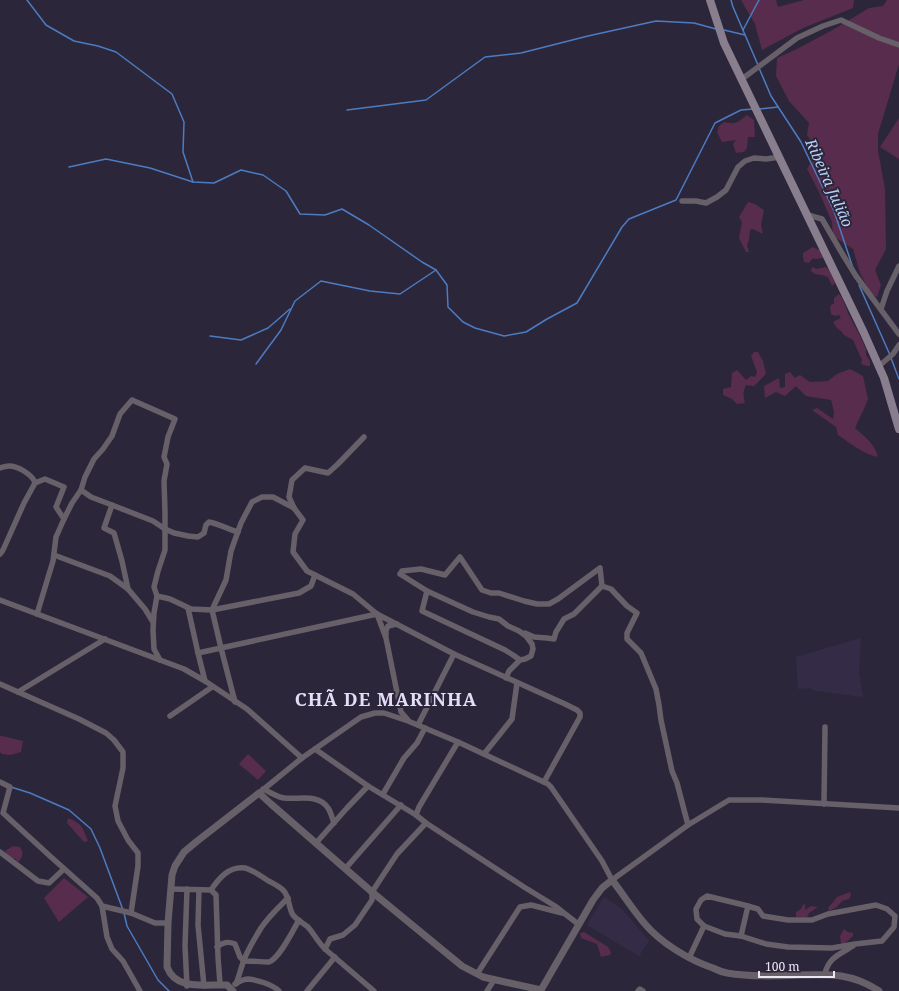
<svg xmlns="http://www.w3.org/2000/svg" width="899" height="991" viewBox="0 0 899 991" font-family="'Noto Serif',serif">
	<rect width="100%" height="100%" fill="#2c263b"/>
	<g fill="#342c47">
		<polygon points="861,638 859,673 863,697 816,691 809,688 798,689 796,657"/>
		<polygon points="604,897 621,908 649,941 639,956 587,925"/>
	</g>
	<g fill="#582c4c">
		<polygon points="741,0 776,0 778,7 804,0 854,0 853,8 803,28 762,50 755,24"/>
		<polygon points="887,0 899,0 899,64 878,134 878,151 885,189 886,249 875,270 881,285 877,297 871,294 860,273 853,249 833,236 832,222 819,192 807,169 818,152 807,135 809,123 789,101 776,76 777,58 797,49 836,28 869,8 883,6"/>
		<path d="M 747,115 L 754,120 L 755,137 L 748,137 L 747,148 L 744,152 L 736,153 L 733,144 L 736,140 L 722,142 L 717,132 L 719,126 L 724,122 C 737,125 738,122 747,115 Z"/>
		<polygon points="899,118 899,159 880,147"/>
		<polygon points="748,202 755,204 764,210 761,225 763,234 753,229 750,230 749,240 747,245 749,252 746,252 739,238 742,222 739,217"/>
		<polygon points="813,247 821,251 823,258 815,259 813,258 809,263 804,262 803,256 803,253"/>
		<polygon points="812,267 817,269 826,267 829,270 835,283 832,286 828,277 822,275 815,274 811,271"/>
		<polygon points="839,294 842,298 849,315 861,338 866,349 866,355 870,361 870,366 867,366 861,364 862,360 853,340 844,335 841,331 837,328 833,322 841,318 839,315 835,316 831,314 830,307 832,304 834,304 834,298"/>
		<path d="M 754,352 L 758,352 L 763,361 L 766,374 L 754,386 L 746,385 C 743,391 743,396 745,403 L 737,404 L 732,399 L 723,395 L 723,389 L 731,387 L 732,373 L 737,370 L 746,380 L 751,376 L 755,377 L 757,372 L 751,356 Z"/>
		<path d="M 850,369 L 863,376 L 868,399 L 864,409 L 859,419 L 855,428 C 865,437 875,444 878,457 C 863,454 850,443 838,435 L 836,427 L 812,410 L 817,408 L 833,419 L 834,412 L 831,400 L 806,396 L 796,386 L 785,396 L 776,392 L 765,398 L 764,386 L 779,378 L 780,388 L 785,387 L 785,374 L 790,372 L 795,378 L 800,375 L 810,382 L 828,381 L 837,374 Z"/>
		<polygon points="0,736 2,736 23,741 21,752 10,755 2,754 0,752"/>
		<polygon points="248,754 266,771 258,780 239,764"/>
		<path d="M 68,818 C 82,824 82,826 88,841 L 84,842 L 67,823 Z"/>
		<path d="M 13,846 L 20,847 C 24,854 23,857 17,863 L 16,859 L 9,857 L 5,851 Z"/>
		<polygon points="64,878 88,897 59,922 44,898"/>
		<polygon points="850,892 851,895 849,899 842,901 837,907 829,911 828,908 834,901 837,897"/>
		<polygon points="805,904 805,910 811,906 818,907 809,913 807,917 796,917 796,912 801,909 803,905"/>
		<polygon points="844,929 848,932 853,933 853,936 845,943 841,944 840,936"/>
		<polygon points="584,932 608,947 611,952 610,955 601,957 597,944 581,938 580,933"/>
	</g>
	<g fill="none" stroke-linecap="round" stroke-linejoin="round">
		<g stroke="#4b7cc2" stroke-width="1.5">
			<polyline points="27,0 46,25 74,41 98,46 116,52 172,94 184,122 183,152 193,182 214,183 241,170 263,175 286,191 300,214 325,215 342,209 369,225 422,262 436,270 447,285 448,307 463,322 475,328 504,336 526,332 547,319 577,303 622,227 629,219 676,200 715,123 741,110 753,109"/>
			<polyline points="731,0 733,7 758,65"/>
			<polyline points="724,30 745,35"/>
			<polyline points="743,30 759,0"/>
			<polyline points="759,68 771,96 801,142 834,211 852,265"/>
			<polyline points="759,109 778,107"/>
			<polyline points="347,110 426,100 485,57 521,53 588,36 656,21 694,23 716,29"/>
			<polyline points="69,167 106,159 150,168 193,182"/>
			<polyline points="859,285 890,355"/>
			<polyline points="210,336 241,340 268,328 290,309"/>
			<polyline points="891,358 899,379"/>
			<polyline points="256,364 281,330 295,301 321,281 370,291 400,294 436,270"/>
			<polyline points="11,787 30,793 69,810 91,829 100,848 123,910"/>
			<polyline points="124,913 127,926 158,980 169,991"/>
		</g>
		<g stroke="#676069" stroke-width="5.5">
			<polyline points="742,79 797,38 823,26 841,20 879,38 899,45"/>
			<polyline points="682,201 696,201 706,203 717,197 726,190 738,167 745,161 754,158 766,159 780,157"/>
			<polyline points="808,215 822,219 843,255 856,276 899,334"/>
			<polyline points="881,309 887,291 899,266"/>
			<polyline points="879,366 893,354 899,345"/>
			<polyline points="364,437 338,464 328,473 305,468 292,480 289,497 294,508 303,520 295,534 293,552 307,571 353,594 377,614"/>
			<path d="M 0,468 C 3,467 7,466 9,466 C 18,466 33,475 35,483"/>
			<polyline points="81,490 91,497 112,505 104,528 114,533 122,561 128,589"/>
			<path d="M 112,505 L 153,521 L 165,529 L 174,533 L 188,536 L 198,537 L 204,533 L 206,525 L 209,522 C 219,524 228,529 238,532"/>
			<polyline points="64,519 72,503 81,490 85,477 94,459 103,449 112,436 120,414 132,400 175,419 168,437 164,457 167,464 164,481 165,512 165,550 158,571 154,587 157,596 170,599 191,609 212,610 226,580 231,551 241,523 252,502 262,497 273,497 294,508"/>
			<polyline points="0,554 3,550 24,503 35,483 45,479 64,487 56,507 64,519 56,537 53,561 37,614"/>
			<polyline points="54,555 110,576 128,589 145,609 153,622"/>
			<polyline points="315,575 311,586 299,593 212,610 221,648 377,614"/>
			<polyline points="602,586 611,589 627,606 637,613 627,633 627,639 641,653 656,689 659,705 661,720 672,771 677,783 688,825"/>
			<polyline points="427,591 400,574 402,571 421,569 445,575 460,557 482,590 491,593 499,593 524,601 537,604 549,604 558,599 600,568 602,586"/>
			<polyline points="157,596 154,613 153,630 154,649 160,660"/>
			<polyline points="0,600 184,669 205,681 247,709 302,758"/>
			<polyline points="188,608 198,653"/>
			<polyline points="525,633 534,637 547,638 554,639 556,632 564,619 574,614 602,586"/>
			<polyline points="386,635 386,630 388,626 397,624"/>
			<polyline points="506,678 509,671 520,660 525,659 531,656 533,649 532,644 526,636 519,631 508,626 499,619 489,617 473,612 427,591 422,611 505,650 513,655 520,660"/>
			<polyline points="205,681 198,653 221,648 235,702"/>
			<polyline points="0,684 79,719 106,733 114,740 123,752 123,768 115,806 118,821 128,840 138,853 138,866 131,913"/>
			<polyline points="18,692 105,639"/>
			<polyline points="170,716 212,687"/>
			<polyline points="408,720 401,712 386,638 377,614 454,654 565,704 577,710 580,713 580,717 544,782"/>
			<polyline points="418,725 454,654"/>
			<polyline points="315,749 368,786 416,815"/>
			<polyline points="484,754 512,719 517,683"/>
			<polyline points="0,782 10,787 3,813 51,857 97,898 102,906 107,937 112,949 123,961 140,991"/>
			<path d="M 263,789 C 270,792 277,797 284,798 C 299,800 318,793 328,808 C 331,812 332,818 334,823"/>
			<polyline points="259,793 302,758 361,717 375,713 384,713 408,721 458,742 548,784 551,787 602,861 612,880 688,825 729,800 762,800 899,808"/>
			<polyline points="383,794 404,758 417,743 425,728"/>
			<polyline points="824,804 825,727"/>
			<polyline points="426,823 524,887 555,906 578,924"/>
			<polyline points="316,843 347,808 368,786"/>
			<polyline points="0,852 38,881 49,883 64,869"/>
			<polyline points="345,869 401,805"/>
			<polyline points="172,889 211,890 216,895 218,957 220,984"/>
			<polyline points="199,890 198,925 204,986"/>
			<path d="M 211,890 C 219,878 229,866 245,868 C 253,870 261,876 267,880 C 272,883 279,886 283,890 C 290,897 288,907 293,915 C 297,920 303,923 308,927 C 314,934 318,942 325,949"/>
			<polygon points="707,896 744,905 758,909 763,916 788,920 812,920 828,914 876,905 887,909 895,916 894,927 882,941 855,944 832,948 788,947 766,944 741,936 725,934 704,926 697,919 696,909 701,900"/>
			<polyline points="102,906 131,913 155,923 168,923"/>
			<polyline points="741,936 748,906"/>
			<path d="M 217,947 C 223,942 228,941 235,944 L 240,957 L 244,961 C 248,961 267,962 269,962 C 280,958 293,930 299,920"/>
			<polyline points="689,958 704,926"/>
			<polyline points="477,974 520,907 531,905 562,913"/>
			<path d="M 825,974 C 828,958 840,954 853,946"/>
			<path d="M 235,984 C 239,982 243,979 248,979 C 257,980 272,984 279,991"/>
			<path d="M 236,984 C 239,976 241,968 244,960 C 248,949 255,938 261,928 C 269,916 279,907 288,898"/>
			<polyline points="187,986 185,946 187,889"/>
			<polyline points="307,991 335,957"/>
			<polyline points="374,991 325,949 330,939 343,935 355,925 372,900 372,892 397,854 426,823 416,815 419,807 458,742"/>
			<polyline points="487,991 494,980"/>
			<polyline points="638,991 640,989 643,991"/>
		</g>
		<path stroke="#676069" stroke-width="7" d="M 233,991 L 227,985 C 205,984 176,991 167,967 L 168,923 L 172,875 L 175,866 L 184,852 L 196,842 L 259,793 L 271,804 L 372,892 L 462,966 L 483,977 L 541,990 L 593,900 L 602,888 L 612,880 C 623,894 633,910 645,924 C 661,943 689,960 713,968 C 717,970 722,972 727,973 C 751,977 776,976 800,975 C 830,974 852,973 879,991"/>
		<polyline stroke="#897e8d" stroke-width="8" points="710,0 724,43 864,333 884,378 899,429"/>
	</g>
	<g text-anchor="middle" stroke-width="4" stroke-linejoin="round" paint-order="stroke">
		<g font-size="15" font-style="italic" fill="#b7d2f8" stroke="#2c263b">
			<text transform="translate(829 183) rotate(66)" y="5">Ribeira Julião</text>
		</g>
		<g font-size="18" font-weight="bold" letter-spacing="1" fill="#e4ddf8" stroke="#2c263b">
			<text x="386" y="706">CHÃ DE MARINHA</text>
		</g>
	</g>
	<path d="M759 971v6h75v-6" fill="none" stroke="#eae6f4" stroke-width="2"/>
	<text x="765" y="971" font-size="12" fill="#eae6f4" stroke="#2c263b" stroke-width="3" paint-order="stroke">100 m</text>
</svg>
